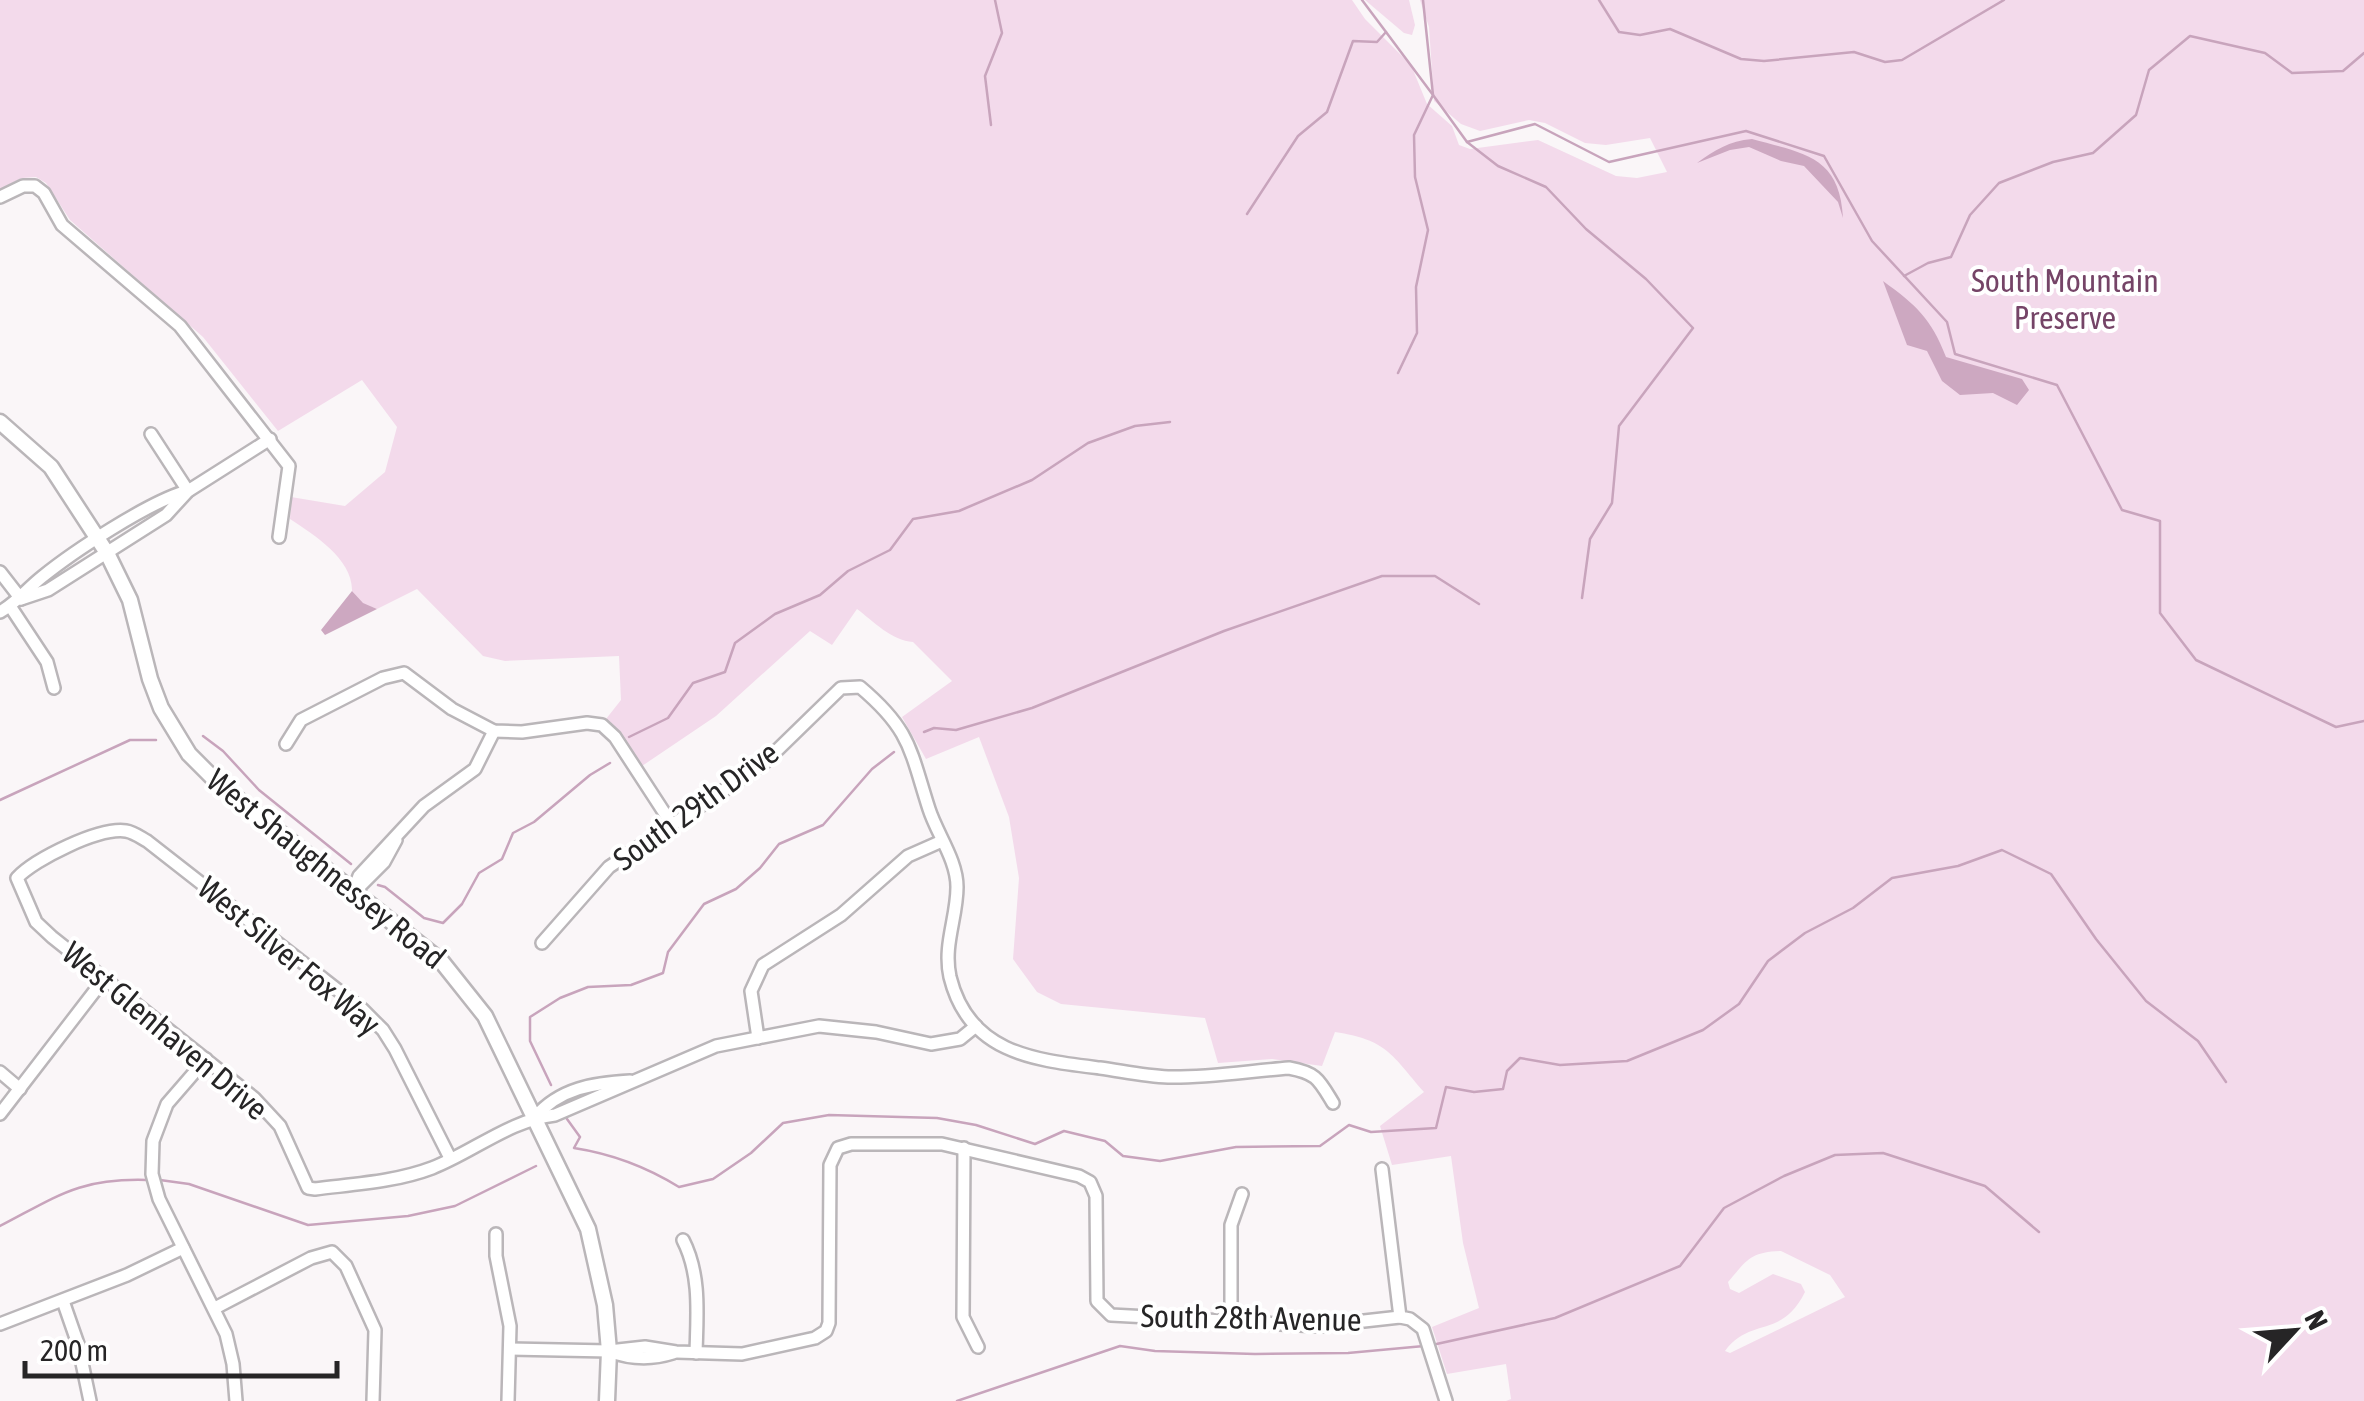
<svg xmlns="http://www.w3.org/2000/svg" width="2364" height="1401" viewBox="0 0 2364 1401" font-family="'Asap Condensed',sans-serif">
	<rect width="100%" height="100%" fill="#faf6f8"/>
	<g fill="#f3daeb" fill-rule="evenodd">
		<path d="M 0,0 L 1352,0 L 1365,19 L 1411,65 L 1427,104 L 1452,126 L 1459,145 L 1470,149 L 1538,140 L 1616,176 L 1637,178 L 1667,172 L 1650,138 L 1606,145 L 1585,143 L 1545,123 L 1529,120 L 1480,131 L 1461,124 L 1434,101 L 1429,27 L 1420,0 L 2364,0 L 2364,1401 L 1506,1401 L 1511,1399 L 1506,1364 L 1447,1374 L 1432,1327 L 1479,1308 L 1463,1243 L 1451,1156 L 1392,1165 L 1380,1126 L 1424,1092 C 1391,1054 1387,1040 1335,1032 L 1322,1066 L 1272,1059 L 1218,1063 L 1205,1018 L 1061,1004 L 1037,992 L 1013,959 L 1019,878 L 1009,817 L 979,737 L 926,759 L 902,717 L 952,681 L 913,642 C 892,641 873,621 857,609 L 832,645 L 810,631 L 716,716 L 642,766 L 606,719 L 621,700 L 619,656 L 505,661 L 483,656 L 417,589 L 377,609 L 363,604 L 352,591 C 353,559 314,535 290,519 L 291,497 L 345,506 L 385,472 L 397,427 L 362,380 L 278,431 L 203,337 L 70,220 L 46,183 L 36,177 L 22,178 L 0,189 ZM 1781,1251 L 1830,1275 L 1845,1297 L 1730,1353 L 1725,1351 C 1751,1316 1781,1340 1805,1292 L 1801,1284 L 1773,1274 L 1739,1293 L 1730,1289 L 1728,1282 C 1747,1260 1750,1252 1781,1251 Z"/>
		<polygon points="1365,0 1409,0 1415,25 1412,35 1404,33"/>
	</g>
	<g fill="#cda8c1">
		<path d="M 1752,139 C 1802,153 1840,155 1843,218 L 1838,202 L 1804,166 L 1781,161 L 1749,147 L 1730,150 L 1697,163 C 1715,150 1729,141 1752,139 Z"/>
		<path d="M 1883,281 C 1916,305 1931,318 1946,357 L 2022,379 L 2029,390 L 2017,405 L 1993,393 L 1960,395 L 1942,381 L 1927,351 L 1907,345 Z"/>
		<polygon points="352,591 363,603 377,609 325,635 321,630"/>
	</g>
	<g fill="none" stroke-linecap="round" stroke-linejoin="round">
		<g stroke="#c8a4bc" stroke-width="2.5">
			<polyline points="1423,0 1433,95 1467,142 1535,124 1609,162 1746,131 1824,156 1872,241 1947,322 1955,354 2057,385 2122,510 2160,521 2160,613 2196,660 2336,727 2364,721"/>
			<polyline points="1599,0 1619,32 1640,35 1670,29 1741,59 1764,61 1854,52 1885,62 1902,60 2004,0"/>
			<polyline points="1386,32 1433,95 1414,135 1415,177 1428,230 1416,287 1417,333 1398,373"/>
			<polyline points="991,125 985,76 1002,33 995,0"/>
			<polyline points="1467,142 1498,166 1546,187 1586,229 1646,279 1693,328 1619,426 1612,503 1590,539 1582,598"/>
			<polyline points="1247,214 1298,136 1327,112 1353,41 1377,42 1386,32 1362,0"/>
			<polyline points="1904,276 1928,263 1951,257 1970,215 1999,183 2053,162 2093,153 2136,115 2149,70 2190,36 2265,53 2292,73 2343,71 2364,53"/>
			<polyline points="924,732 934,728 956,730 1032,708 1224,631 1382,576 1435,576 1479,604"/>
			<polyline points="203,736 223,751 259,790 351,864"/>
			<polyline points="629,737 668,718 693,683 725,672 735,643 775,614 820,595 848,571 890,550 913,519 959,511 1032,480 1088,443 1135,426 1170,422"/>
			<polyline points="0,800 130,740 156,740"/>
			<polyline points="378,885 385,887 424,918 443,923 462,904 479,873 502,859 513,833 534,822 590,775 610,763"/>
			<polyline points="551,1085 530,1041 530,1017 560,998 588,987 631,985 663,973 668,952 704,904 736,889 760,868 779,844 823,825 872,769 894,752"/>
			<path d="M 567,1119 L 580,1137 L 574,1148 C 613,1154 645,1166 679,1187 L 713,1179 L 751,1153 L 783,1123 L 829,1115 L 937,1118 L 976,1125 L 1035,1144 L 1064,1131 L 1105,1141 L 1123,1156 L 1160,1161 L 1236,1147 L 1320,1146 L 1349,1125 L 1371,1132 L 1436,1128 L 1446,1087 L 1474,1092 L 1503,1089 L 1507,1071 L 1520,1058 L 1560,1065 L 1627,1061 L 1703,1030 L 1739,1004 L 1768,961 L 1805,933 L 1853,908 L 1892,878 L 1958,866 L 2002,850 L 2051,874 L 2096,939 L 2146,1001 L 2198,1041 L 2226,1082"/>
			<polyline points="160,1180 189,1184 308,1225 408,1216 455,1206 536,1166"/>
			<path d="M 0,1226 C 58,1196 79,1178 147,1180"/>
			<polyline points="1432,1345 1555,1318 1680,1266 1724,1208 1784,1176 1835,1155 1883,1153 1985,1186 2039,1232"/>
			<polyline points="957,1401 1120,1346 1155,1351 1255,1354 1348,1353 1424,1346"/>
		</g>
		<defs>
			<g id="minor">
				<polyline points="0,197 23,186 35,186 44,193 62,225 180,326 289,466 279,537"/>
				<polyline points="151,434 188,491"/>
				<polyline points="0,572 21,599"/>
				<polyline points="21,599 48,590 166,515 188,491 270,439"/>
				<polyline points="10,606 47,662 54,688"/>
				<path d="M 0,612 C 17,602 27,589 42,577 C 74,551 146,504 184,492"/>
				<polyline points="286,744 301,720 383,678 404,673 452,709 494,731 522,732 587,723 602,725 615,737 671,823"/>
				<polyline points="355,891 384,862 396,840"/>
				<polyline points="353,892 359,876 424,806 475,769 494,731"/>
				<path d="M 542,943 L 609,867 L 763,764 L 841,688 L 860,687 C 911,730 910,750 929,809 C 937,834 957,860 957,887 C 957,918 943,945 950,977 C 969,1054 1035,1060 1100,1068 C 1122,1071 1145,1076 1168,1077 C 1207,1078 1249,1071 1289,1068 C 1317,1073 1319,1080 1333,1103"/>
				<polyline points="758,1038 751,991 763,965 841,915 908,856 942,841"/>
				<polyline points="206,1059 167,1104 153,1141 152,1174 159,1199 226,1334 233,1364 236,1401"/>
				<polyline points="0,1072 20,1089"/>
				<polyline points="0,1114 104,979"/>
				<path d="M 535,1117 C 560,1088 594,1083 630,1081"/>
				<polyline points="964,1148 963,1317 978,1347"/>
				<path d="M 450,1158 L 395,1049 L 383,1030 L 362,1009 L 147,841 C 140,837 133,832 126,831 C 99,827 35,859 17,878 L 36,922 L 52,937 L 254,1098 L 280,1126 L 308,1188 L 315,1189 C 354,1184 395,1182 432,1168 C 473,1152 510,1120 555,1115 L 716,1046 L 819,1026 L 876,1032 L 931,1044 L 960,1039 L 976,1026"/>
				<polyline points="1382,1169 1400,1317 1410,1319 1423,1329 1446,1401"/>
				<polyline points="496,1234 496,1256 510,1326 508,1401"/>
				<path d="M 683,1240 C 701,1275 697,1315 696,1353"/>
				<polyline points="63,1301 78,1344 90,1401"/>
				<polyline points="215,1308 311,1258 332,1252 346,1266 375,1330 373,1401"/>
				<polyline points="1231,1323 1231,1225 1242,1194"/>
				<polyline points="0,1324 127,1275 183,1248"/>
				<polyline points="510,1349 609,1351 645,1347 676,1352 742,1354 815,1338 826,1331 829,1323 830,1165 838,1148 851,1144 942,1144 1079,1176 1090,1182 1096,1196 1097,1301 1111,1315 1319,1326 1400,1317"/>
				<path d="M 609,1351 C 630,1359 651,1360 673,1353"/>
			</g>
			<polyline id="tertiary" points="0,422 51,467 107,553 130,600 150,679 161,708 189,754 220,785 442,962 485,1016 588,1229 605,1305 609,1351 607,1401"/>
		</defs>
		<use href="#minor" stroke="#bab6b9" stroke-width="16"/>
		<use href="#tertiary" stroke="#bab6b9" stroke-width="19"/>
		<use href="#minor" stroke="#fff" stroke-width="11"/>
		<use href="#tertiary" stroke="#fff" stroke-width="14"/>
	</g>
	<g text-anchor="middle" stroke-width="8" stroke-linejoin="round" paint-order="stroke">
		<g font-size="32" fill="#754467" stroke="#fff">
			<text x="2065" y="292">South Mountain<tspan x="2065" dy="37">Preserve</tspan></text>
		</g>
		<g font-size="32" fill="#262526" stroke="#fff">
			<text transform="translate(696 806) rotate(-36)" y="11">South 29th Drive</text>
			<text transform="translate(326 869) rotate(39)" y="11">West Shaughnessey Road</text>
			<text transform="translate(289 956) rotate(40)" y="11">West Silver Fox Way</text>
			<text transform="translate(165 1031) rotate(40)" y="11">West Glenhaven Drive</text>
			<text transform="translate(1251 1318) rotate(1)" y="11">South 28th Avenue</text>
		</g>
	</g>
	<g transform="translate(2294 1331) rotate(64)" stroke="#ffffff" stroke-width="8" paint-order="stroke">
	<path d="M0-8L18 38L0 25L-18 38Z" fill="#262526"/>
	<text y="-15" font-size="28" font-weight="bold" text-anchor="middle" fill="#262526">N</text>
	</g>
	<path d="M25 1361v15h312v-15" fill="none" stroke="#262526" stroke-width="5"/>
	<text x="40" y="1361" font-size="30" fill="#262526" stroke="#ffffff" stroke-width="8" paint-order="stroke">200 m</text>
</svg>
